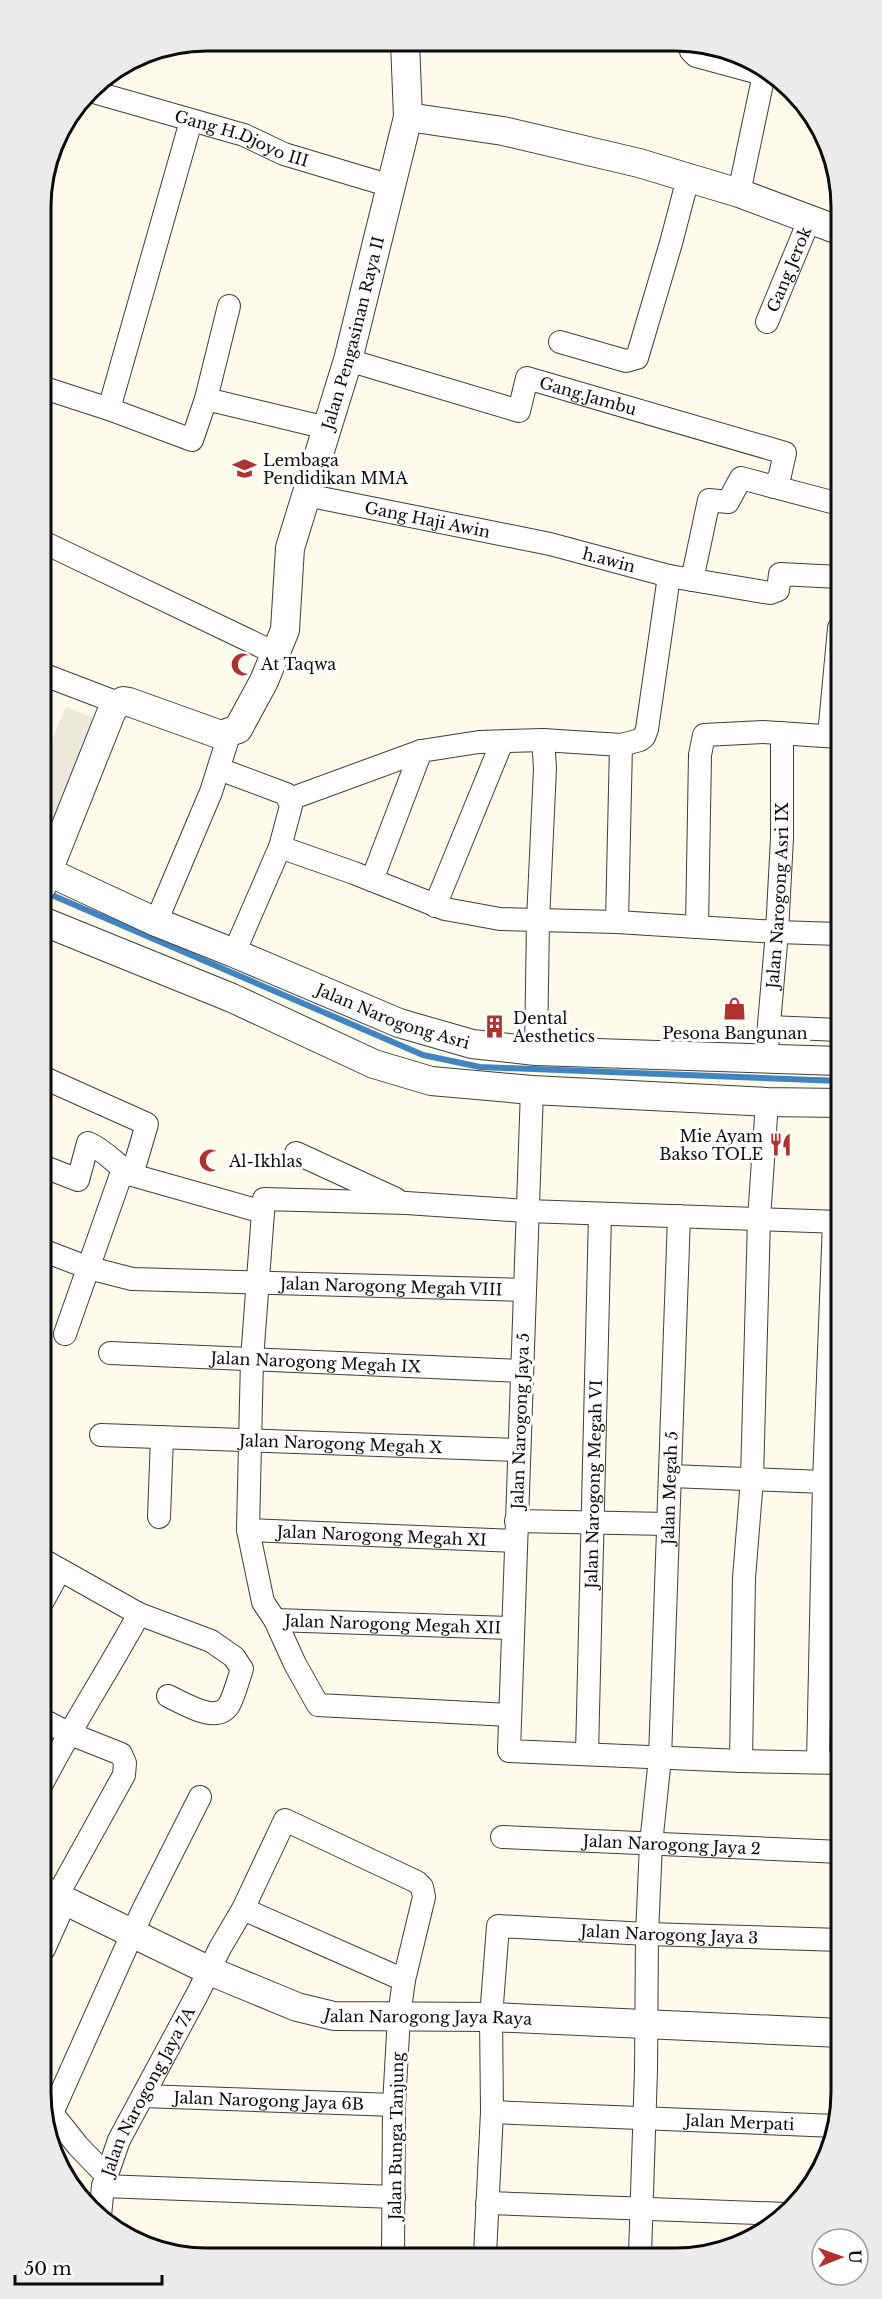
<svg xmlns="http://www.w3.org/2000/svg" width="882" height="2299" viewBox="0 0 882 2299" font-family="'Libre Baskerville',serif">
	<rect width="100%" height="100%" fill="#fdfbea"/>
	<polygon fill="#ece8db" points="66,707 99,720 42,853 42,764"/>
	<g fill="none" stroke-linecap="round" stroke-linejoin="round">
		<polyline stroke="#4084c2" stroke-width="6" points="47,893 423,1055 480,1067 840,1081"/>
		<defs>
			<g id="minor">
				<polyline points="691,44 691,51 696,56 766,75"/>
				<path id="s1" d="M 90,91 L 244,135 L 284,154 L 391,186"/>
				<polyline points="739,193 764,74"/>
				<path id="s2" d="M 767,322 L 810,218"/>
				<polyline points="560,342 626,361 637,358 671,243 688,178"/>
				<path id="s3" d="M 348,360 L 519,411 L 527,378 L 785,453 L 780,475 L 774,487"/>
				<polyline points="41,387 109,409 192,440 206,399 327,428"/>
				<polyline points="206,399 229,306"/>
				<polyline points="109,409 191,121"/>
				<path id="s4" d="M 306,495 L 550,544 L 669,576 L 770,593 L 778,590 L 780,574 L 839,577"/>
				<polyline points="41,541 275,653"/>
				<polyline points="692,580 709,500 728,502 741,478 839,504"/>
				<polyline points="42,674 118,703"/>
				<polyline points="829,735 839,628"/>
				<polyline points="219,769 286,794 291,806 280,847"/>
				<polyline points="290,799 421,751 479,742 543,740 621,745 640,740 644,737 647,729 669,576"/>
				<polyline points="372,880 421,751"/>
				<polyline points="435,906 502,742"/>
				<polyline points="156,922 211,792 230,732"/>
				<polyline points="617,922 621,745"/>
				<polyline points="697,927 700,755 704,735 763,732 839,737"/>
				<polyline points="234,953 280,847 354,873 445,909 500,919 617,922 777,932 839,934"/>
				<polyline points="769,1027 840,1030"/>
				<polyline points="536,1051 538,920 545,768 543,740"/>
				<path id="s5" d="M 766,1059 L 777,932 L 782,838 L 782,733"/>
				<polyline points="42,1077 147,1124 132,1175"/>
				<polyline points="532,1090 509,1751 741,1761 841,1763"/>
				<polyline points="296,1153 396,1199"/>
				<path d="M 42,1166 L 78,1180 L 88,1143 C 105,1150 116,1165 132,1175 L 263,1212"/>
				<path id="s6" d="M 42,1250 L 89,1268 L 132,1279 L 524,1290"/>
				<polyline points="65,1334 123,1169"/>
				<path id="s7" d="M 110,1353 L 522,1371"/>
				<path id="s8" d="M 101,1435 L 519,1450"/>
				<polyline points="671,1476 824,1482"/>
				<polyline points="159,1517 162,1437"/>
				<polyline points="516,1521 668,1524"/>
				<path id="s9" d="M 248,1530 L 515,1541"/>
				<path d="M 43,1560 L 139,1614 L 211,1641 L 234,1657 L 242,1669 C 238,1680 235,1694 229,1705 C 216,1725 184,1703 168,1696"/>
				<polyline points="43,1601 60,1570"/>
				<path id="s10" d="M 275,1620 L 513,1628"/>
				<polyline points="509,1715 318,1705 295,1664 275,1620 263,1602 248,1530 252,1359 264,1199 406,1203 527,1211 840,1222"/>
				<polyline points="43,1720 68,1733 121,1754 125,1763 124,1775 57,1896"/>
				<path id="s11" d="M 587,1754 L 600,1214"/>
				<polyline points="741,1761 744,1578 752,1479 759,1219 767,1102"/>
				<polyline points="818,1762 824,1482 834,1221"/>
				<path d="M 43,1782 C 73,1724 108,1671 139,1614"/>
				<path id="s12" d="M 502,1837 L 841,1852"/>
				<polyline points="243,1909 404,1980"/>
				<polyline points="44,1949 66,1900"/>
				<path id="s13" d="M 143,2096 L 394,2105"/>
				<polyline points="44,2103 78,2146 106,2175"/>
				<path id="s14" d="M 492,2112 L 836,2126"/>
				<polyline points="52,2113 142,1912 200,1797"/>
				<polyline points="103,2186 394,2197"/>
				<polyline points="487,2203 786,2214"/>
				<path id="s15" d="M 100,2216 L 103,2186 L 119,2140 L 198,1993 L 220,1948 L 243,1909 L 285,1820 L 417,1882 L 422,1887 L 424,1897 L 404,1980 L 399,2016 L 394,2105 L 393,2255"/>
				<path id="s16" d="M 485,2255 L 492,2112 L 491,2017 L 498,1926 L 647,1934 L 841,1940"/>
				<path id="s17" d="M 640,2255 L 646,2070 L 647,1934 L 651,1844 L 660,1758 L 679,1216"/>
			</g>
			<g id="tertiary">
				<polyline points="408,117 503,131 639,163 739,193 838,230"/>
				<path id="s18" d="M 42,869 L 156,922 L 234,953 L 399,1023 L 472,1044 L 536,1051 L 840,1061"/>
				<path id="s19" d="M 42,886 L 113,708 L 123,701 L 129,702 L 221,735 L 238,729 L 264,681 L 285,630 L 290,548 L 348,360 L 408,117 L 405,42"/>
				<polyline points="42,921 232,998 374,1064 431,1081 532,1090 767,1102 840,1103"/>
				<path id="s20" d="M 43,1890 L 210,1971 L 297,2007 L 334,2016 L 491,2017 L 841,2033"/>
			</g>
		</defs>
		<use href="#minor" stroke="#3e3e3e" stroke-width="24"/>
		<use href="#tertiary" stroke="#3e3e3e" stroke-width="30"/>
		<use href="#minor" stroke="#fff" stroke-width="22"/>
		<use href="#tertiary" stroke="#fff" stroke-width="28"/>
	</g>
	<defs>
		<symbol id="school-bare" viewBox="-9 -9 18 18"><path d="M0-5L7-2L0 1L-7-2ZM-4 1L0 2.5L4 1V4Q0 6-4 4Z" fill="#af322e" stroke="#fff" stroke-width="2.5" paint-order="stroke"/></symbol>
		<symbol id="mosque-bare" viewBox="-9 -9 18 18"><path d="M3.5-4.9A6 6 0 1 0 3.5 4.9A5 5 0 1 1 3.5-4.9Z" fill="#af322e" stroke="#fff" stroke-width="2.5" paint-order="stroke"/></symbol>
		<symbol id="shop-bare" viewBox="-9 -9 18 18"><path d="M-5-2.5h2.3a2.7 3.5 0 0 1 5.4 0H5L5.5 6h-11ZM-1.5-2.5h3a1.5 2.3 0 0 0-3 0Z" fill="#af322e" stroke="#fff" stroke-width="2.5" paint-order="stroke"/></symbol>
		<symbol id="building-bare" viewBox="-9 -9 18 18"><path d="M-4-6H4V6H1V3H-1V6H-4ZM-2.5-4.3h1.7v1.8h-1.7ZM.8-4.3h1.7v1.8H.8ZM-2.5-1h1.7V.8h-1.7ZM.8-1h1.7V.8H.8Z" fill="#af322e" stroke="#fff" stroke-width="2.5" paint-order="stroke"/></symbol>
		<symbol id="restaurant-bare" viewBox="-9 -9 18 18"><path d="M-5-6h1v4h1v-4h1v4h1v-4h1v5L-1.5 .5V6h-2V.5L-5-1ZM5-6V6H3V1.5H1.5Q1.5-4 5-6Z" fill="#af322e" stroke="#fff" stroke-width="2.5" paint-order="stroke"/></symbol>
	</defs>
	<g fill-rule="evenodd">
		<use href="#school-bare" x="228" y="452" width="33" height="33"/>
		<use href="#mosque-bare" x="226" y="648" width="33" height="33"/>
		<use href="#shop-bare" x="718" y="992" width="33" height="33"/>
		<use href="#building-bare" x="478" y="1010" width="33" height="33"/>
		<use href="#restaurant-bare" x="764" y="1128" width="33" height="33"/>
		<use href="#mosque-bare" x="194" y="1144" width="33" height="33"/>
	</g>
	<g text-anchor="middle" stroke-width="6" stroke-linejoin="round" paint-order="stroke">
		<g font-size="16" fill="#0b0b0b" stroke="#fff">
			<text dy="6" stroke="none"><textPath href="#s1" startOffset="159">Gang H.Djoyo III</textPath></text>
			<text dy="6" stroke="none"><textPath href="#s2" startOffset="57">Gang Jerok</textPath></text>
			<text dy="6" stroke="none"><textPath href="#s19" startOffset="742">Jalan Pengasinan Raya II</textPath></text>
			<text dy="6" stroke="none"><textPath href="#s3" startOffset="276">Gang.Jambu</textPath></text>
			<text dy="6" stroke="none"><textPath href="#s4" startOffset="124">Gang Haji Awin</textPath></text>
			<text dy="6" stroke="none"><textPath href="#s4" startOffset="310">h.awin</textPath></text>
			<text dy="6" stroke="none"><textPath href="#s5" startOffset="164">Jalan Narogong Asri IX</textPath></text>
			<text dy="6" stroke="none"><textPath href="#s18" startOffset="381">Jalan Narogong Asri</textPath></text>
			<text dy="6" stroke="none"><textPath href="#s6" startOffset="354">Jalan Narogong Megah VIII</textPath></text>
			<text dy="6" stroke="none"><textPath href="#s7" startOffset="206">Jalan Narogong Megah IX</textPath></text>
			<text transform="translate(520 1421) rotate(-88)" y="6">Jalan Narogong Jaya 5</text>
			<text dy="6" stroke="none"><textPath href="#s8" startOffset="240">Jalan Narogong Megah X</textPath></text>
			<text dy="6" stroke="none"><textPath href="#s11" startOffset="270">Jalan Narogong Megah VI</textPath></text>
			<text dy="6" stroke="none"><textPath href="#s17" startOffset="768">Jalan Megah 5</textPath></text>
			<text dy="6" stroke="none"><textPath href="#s9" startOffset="134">Jalan Narogong Megah XI</textPath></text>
			<text dy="6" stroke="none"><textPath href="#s10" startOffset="118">Jalan Narogong Megah XII</textPath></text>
			<text dy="6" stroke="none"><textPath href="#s12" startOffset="170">Jalan Narogong Jaya 2</textPath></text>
			<text dy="6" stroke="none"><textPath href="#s16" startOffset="501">Jalan Narogong Jaya 3</textPath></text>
			<text dy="6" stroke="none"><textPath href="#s20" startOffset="412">Jalan Narogong Jaya Raya</textPath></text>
			<text dy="6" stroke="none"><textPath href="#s15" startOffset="135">Jalan Narogong Jaya 7A</textPath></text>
			<text dy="6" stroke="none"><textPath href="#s13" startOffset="126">Jalan Narogong Jaya 6B</textPath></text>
			<text dy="6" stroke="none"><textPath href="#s14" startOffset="248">Jalan Merpati</textPath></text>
			<text transform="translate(396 2136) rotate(-89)" y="6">Jalan Bunga Tanjung</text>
		</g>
		<g font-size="16" fill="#0b0b0b" stroke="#fff" text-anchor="start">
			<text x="263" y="466">Lembaga<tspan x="263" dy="18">Pendidikan MMA</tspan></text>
			<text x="261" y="670">At Taqwa</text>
			<text x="513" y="1024">Dental<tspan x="513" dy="18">Aesthetics</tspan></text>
			<text x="735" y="1039" text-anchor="middle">Pesona Bangunan</text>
			<text x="763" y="1142" text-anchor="end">Mie Ayam<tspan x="763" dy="18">Bakso TOLE</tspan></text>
			<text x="229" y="1167">Al-Ikhlas</text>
		</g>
	</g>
	<path d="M0 0H882V2299H0ZM207 51H675A156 156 0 0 1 831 207V2092A156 156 0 0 1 675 2248H207A156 156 0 0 1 51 2092V207A156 156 0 0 1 207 51Z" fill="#ebebeb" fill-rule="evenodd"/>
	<path fill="none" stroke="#0b0b0b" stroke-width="3" d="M207 51H675A156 156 0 0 1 831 207V2092A156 156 0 0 1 675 2248H207A156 156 0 0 1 51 2092V207A156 156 0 0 1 207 51Z"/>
	<g transform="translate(840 2257) rotate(89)"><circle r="28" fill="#ffffff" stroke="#9d9d9d" stroke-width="1.5"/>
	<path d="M0-4.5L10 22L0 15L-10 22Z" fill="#af322e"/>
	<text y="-9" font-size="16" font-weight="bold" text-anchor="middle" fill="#0b0b0b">U</text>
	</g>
	<path d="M15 2275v9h147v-9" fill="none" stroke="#0b0b0b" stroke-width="3"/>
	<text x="24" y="2275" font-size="18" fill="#0b0b0b" stroke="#ffffff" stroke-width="4.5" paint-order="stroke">50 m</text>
</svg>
